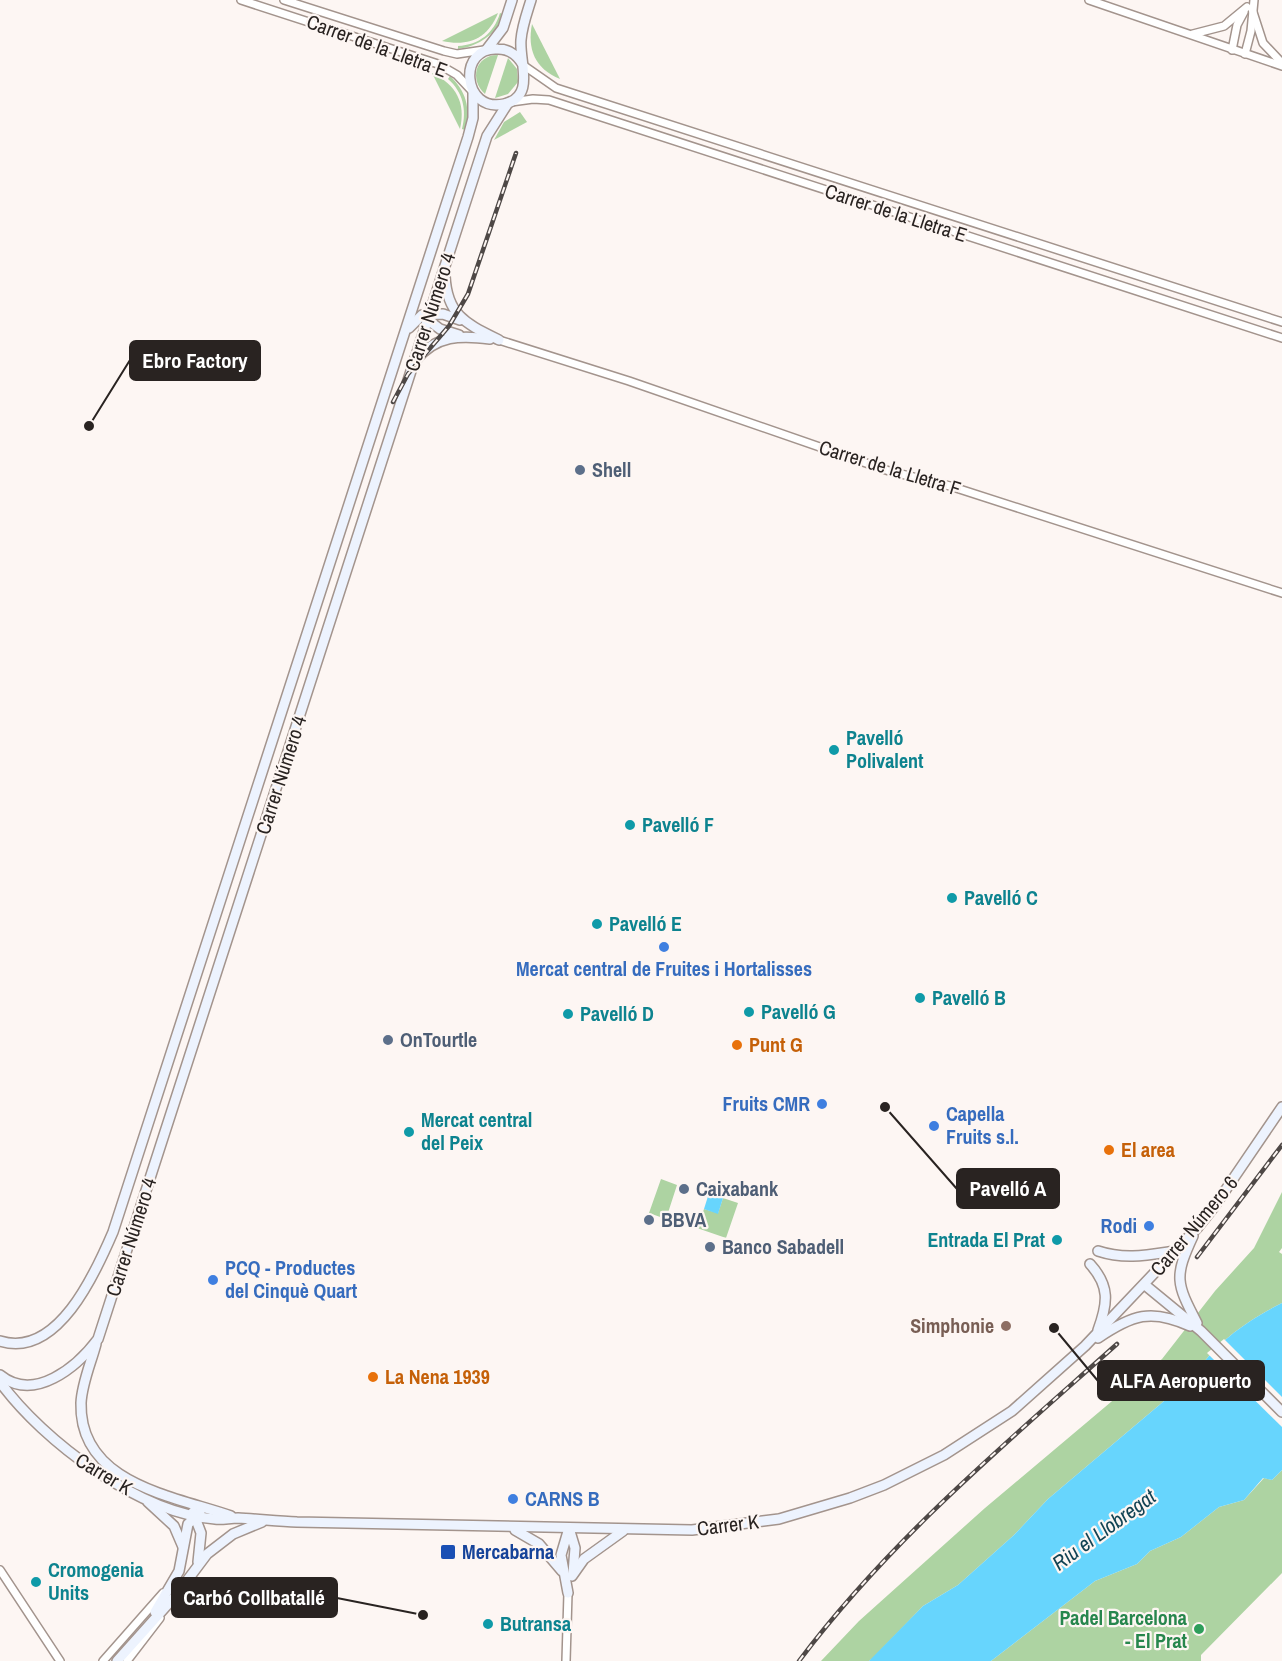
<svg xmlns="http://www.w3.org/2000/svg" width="1282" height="1661" viewBox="0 0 1282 1661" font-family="'Archivo Narrow',sans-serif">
	<rect width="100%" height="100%" fill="#fdf6f3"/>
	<g fill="#add3a2">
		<path d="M 498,13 C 488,38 469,47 442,41 Z"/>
		<path d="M 500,13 L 505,15 C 495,34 480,46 458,49 L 458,46 C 479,45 494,33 500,13 Z"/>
		<path d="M 532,24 L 560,79 C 535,69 527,49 532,24 Z"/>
		<path d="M 498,55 L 485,94 C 469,80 475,55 498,55 Z"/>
		<polygon points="508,58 517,69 518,82 508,94 495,98"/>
		<path d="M 432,73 C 456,85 466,102 460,129 Z"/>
		<path d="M 450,76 C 466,91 471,108 465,130 L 462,129 C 467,110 463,92 448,79 Z"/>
		<polygon points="520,112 527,122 494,140 504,122"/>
		<polygon points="661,1179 677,1185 666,1219 664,1218 665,1212 663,1218 649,1213"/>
		<path d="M 1282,1192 L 1282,1248 L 1279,1252 L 1282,1254 L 1282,1303 C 1250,1319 1214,1343 1196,1374 L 1048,1499 L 1014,1535 L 958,1585 L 923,1606 L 873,1658 L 869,1661 L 821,1661 L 859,1621 L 985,1508 L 1162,1359 L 1215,1291 L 1254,1248 Z"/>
		<polygon points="723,1198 738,1203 726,1238 697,1228 704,1209 718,1213"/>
		<polygon points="1282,1470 1282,1573 1201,1655 1201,1661 991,1661 1095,1581 1137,1564 1150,1551 1181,1537 1219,1507 1244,1500 1264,1478 1272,1480"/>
	</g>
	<g fill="#67d5fd">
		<polygon points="709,1193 723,1198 718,1214 704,1209"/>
		<path d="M 1282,1303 L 1282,1470 L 1272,1480 L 1263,1478 L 1244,1500 L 1219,1507 L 1181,1537 L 1150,1551 L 1137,1564 L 1095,1581 L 991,1661 L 869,1661 L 923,1606 L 958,1585 L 1014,1535 L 1048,1499 L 1196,1374 C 1214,1343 1250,1319 1282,1303 Z"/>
	</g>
	<polygon fill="#fdf6f3" points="1224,1339 1282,1397 1282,1427 1207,1353"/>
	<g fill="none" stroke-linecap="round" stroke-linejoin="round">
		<defs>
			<g id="street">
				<polyline points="241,0 438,64 457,75 473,92"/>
				<polyline points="284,0 444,51 457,54 484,50"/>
				<polyline points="1089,0 1282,66"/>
				<polyline points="1252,9 1263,43 1282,63"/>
				<polyline points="1193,34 1224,26 1247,7"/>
				<polyline points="1232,50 1237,25 1244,12"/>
				<polyline points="1245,54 1251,31 1254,0"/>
				<polyline points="523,65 556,88 1282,322"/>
				<polyline points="511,102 533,99 549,100 1282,338"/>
				<polyline points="499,340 629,381 889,471 950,486 1282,593"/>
				<polyline points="0,1570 60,1661"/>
				<polyline points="103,1661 163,1593"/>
				<polyline points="127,1661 160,1618"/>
				<polyline points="566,1661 568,1593"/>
			</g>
			<g id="secondary">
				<polyline points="487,49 503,28 512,0"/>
				<path d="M 523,65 C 518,56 509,49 498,49 C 457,46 462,113 504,104 C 536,97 519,62 521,40 C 522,26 527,13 531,0"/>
				<path d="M 445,276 C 447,316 467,324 499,340"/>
				<polyline points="424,317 440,329 459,335"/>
				<polyline points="409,328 422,315 443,314 460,320"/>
				<path d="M 416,360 C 436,335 461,335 490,339"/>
				<path d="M 1193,1236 C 1174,1277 1176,1283 1197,1323"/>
				<path d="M 1098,1251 C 1125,1260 1148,1255 1175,1251"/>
				<path d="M 1090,1264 C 1110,1286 1108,1303 1098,1330"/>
				<polyline points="1145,1285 1201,1331 1282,1412"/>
				<path d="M 1098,1338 C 1132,1315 1151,1308 1190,1326"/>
				<path d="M 0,1341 C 57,1359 95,1274 113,1232 L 468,137 L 473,118 L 473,92"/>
				<path d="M 96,1344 C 91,1363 82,1383 81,1403 C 79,1484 174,1496 231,1516"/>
				<path d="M 0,1375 C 34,1403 77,1367 98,1339 L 487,136 L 508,103"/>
				<path d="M 0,1382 C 44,1442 139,1513 215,1519 C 222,1520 230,1518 238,1518 C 257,1519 277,1521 297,1522 L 692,1530 L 779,1519 L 850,1498 L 884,1485 L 944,1455 L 1012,1411 L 1085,1346 L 1198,1227 L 1214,1207 L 1282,1107"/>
				<polyline points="148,1502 174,1526 183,1547"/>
				<polyline points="193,1512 201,1533 198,1562"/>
				<polyline points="569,1528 575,1548 573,1573"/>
				<polyline points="515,1530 539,1544 562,1571"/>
				<polyline points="572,1576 584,1559 623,1531"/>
				<polyline points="568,1593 561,1555 569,1528"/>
				<polyline points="155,1612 179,1571 188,1524 200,1513"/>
				<polyline points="117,1661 177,1594 207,1554 233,1534 262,1522"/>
			</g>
		</defs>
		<use href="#street" stroke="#a3948d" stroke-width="10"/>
		<use href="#secondary" stroke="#a3948d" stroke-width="12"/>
		<use href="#street" stroke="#fff" stroke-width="7"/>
		<use href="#secondary" stroke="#edf3fe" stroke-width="9"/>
		<defs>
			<g id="rail">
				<polyline points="393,402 408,374 449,326 468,294 516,153"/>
				<polyline points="1197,1257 1282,1145"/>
				<path d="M 799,1661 C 890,1540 1005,1444 1117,1344"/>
			</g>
		</defs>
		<use href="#rail" stroke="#4e4846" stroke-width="4.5"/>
		<use href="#rail" stroke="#fdf6f3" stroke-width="2" stroke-dasharray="7" stroke-linecap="butt"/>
	</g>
	<g fill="#5c6f8a" stroke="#fdf6f3" stroke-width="2">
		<circle cx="580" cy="470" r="6"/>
		<circle cx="388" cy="1040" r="6"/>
		<circle cx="684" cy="1189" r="6"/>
		<circle cx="649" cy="1220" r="6"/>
		<circle cx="710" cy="1247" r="6"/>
	</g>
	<g fill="#0f9aa8" stroke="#fdf6f3" stroke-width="2">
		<circle cx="834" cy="750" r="6"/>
		<circle cx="630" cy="825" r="6"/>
		<circle cx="952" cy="898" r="6"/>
		<circle cx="597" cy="924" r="6"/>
		<circle cx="920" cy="998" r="6"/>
		<circle cx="749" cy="1012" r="6"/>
		<circle cx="568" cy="1014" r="6"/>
		<circle cx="409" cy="1132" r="6"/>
		<circle cx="1057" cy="1240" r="6"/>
		<circle cx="36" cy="1582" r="6"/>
		<circle cx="488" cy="1624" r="6"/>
	</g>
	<g fill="#3f7fe0" stroke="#fdf6f3" stroke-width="2">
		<circle cx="664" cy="947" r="6"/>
		<circle cx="822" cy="1104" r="6"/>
		<circle cx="934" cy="1126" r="6"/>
		<circle cx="1149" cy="1226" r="6"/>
		<circle cx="213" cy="1280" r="6"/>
		<circle cx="513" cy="1499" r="6"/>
	</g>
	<g fill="#e8710a" stroke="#fdf6f3" stroke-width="2">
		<circle cx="737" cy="1045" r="6"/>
		<circle cx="1109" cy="1150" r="6"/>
		<circle cx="373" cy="1377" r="6"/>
	</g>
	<circle fill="#8d6e63" stroke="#fdf6f3" stroke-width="2" cx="1006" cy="1326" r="6"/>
	<rect fill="#1a4fb4" stroke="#fdf6f3" stroke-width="2" x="440" y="1544" width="16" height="16" rx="3"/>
	<circle fill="#2e9e5b" stroke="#fdf6f3" stroke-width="2" cx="1199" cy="1629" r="6"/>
	<g text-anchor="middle" stroke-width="4.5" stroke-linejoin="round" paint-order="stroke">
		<g font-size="20" fill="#292321" stroke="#fdf6f3">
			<text transform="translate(377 46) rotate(20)" y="7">Carrer de la Lletra E</text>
			<text transform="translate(896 213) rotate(18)" y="7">Carrer de la Lletra E</text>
			<text transform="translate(430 312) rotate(-72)" y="7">Carrer Número 4</text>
			<text transform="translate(890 468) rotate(17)" y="7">Carrer de la Lletra F</text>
			<text transform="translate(281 775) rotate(-72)" y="7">Carrer Número 4</text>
			<text transform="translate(1194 1226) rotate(-50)" y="7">Carrer Número 6</text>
			<text transform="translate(131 1237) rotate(-72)" y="7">Carrer Número 4</text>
			<text transform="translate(104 1474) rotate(31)" y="7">Carrer K</text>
			<text transform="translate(728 1525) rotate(-7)" y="7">Carrer K</text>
		</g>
		<g font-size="20" font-weight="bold" fill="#4e5e75" stroke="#fdf6f3" text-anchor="start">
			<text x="592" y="477">Shell</text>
			<text x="400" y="1047">OnTourtle</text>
			<text x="696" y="1196">Caixabank</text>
			<text x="661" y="1227">BBVA</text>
			<text x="722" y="1254">Banco Sabadell</text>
		</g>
		<g font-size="20" font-weight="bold" fill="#0d838f" stroke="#fdf6f3" text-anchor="start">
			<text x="846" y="745">Pavelló<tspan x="846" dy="23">Polivalent</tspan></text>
			<text x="642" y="832">Pavelló F</text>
			<text x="964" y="905">Pavelló C</text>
			<text x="609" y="931">Pavelló E</text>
			<text x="932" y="1005">Pavelló B</text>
			<text x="761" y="1019">Pavelló G</text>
			<text x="580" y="1021">Pavelló D</text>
			<text x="421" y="1127">Mercat central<tspan x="421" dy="23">del Peix</tspan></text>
			<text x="1045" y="1247" text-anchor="end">Entrada El Prat</text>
			<text x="48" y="1577">Cromogenia<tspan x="48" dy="23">Units</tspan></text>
			<text x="500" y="1631">Butransa</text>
		</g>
		<g font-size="20" font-weight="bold" fill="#366cbe" stroke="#fdf6f3" text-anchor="start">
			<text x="664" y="976" text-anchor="middle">Mercat central de Fruites i Hortalisses</text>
			<text x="810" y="1111" text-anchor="end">Fruits CMR</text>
			<text x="946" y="1121">Capella<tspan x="946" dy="23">Fruits s.l.</tspan></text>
			<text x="1137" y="1233" text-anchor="end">Rodi</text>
			<text x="225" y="1275">PCQ - Productes<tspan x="225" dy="23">del Cinquè Quart</tspan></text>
			<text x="525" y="1506">CARNS B</text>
		</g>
		<g font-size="20" font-weight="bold" fill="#c56008" stroke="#fdf6f3" text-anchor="start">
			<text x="749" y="1052">Punt G</text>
			<text x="1121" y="1157">El area</text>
			<text x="385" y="1384">La Nena 1939</text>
		</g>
		<g font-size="20" font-weight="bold" fill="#785e54" stroke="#fdf6f3" text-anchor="end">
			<text x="994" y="1333">Simphonie</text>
		</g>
		<g font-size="20" font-weight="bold" fill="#164399" stroke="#fdf6f3" text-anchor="start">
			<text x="462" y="1559">Mercabarna</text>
		</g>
		<g font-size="20" font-weight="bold" fill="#27864d" stroke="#fdf6f3" text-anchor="end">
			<text x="1187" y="1625">Padel Barcelona<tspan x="1187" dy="23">- El Prat</tspan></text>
		</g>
		<g font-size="21" font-style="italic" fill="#124354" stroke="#fdf6f3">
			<text transform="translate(1104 1530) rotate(-36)" y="7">Riu el Llobregat</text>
		</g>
	</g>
	<path fill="none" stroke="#292321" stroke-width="2" d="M89 426L130 360M885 1107L957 1189M1054 1328L1098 1381M423 1615L337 1598"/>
	<g fill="#292321" stroke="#fdf6f3" stroke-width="2">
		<circle cx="89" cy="426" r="6"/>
		<circle cx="885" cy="1107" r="6"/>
		<circle cx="1054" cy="1328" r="6"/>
		<circle cx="423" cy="1615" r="6"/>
	</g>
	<g fill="#292321" stroke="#292321" stroke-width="2">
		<rect x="130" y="341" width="130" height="39" rx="6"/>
		<rect x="957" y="1169" width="102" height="39" rx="6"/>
		<rect x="1098" y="1361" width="166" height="39" rx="6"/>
		<rect x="172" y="1578" width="165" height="39" rx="6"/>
	</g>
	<g font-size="21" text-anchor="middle" font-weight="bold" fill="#fff">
		<text x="195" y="368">Ebro Factory</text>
		<text x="1008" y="1196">Pavelló A</text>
		<text x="1181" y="1388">ALFA Aeropuerto</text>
		<text x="254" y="1605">Carbó Collbatallé</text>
	</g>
</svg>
